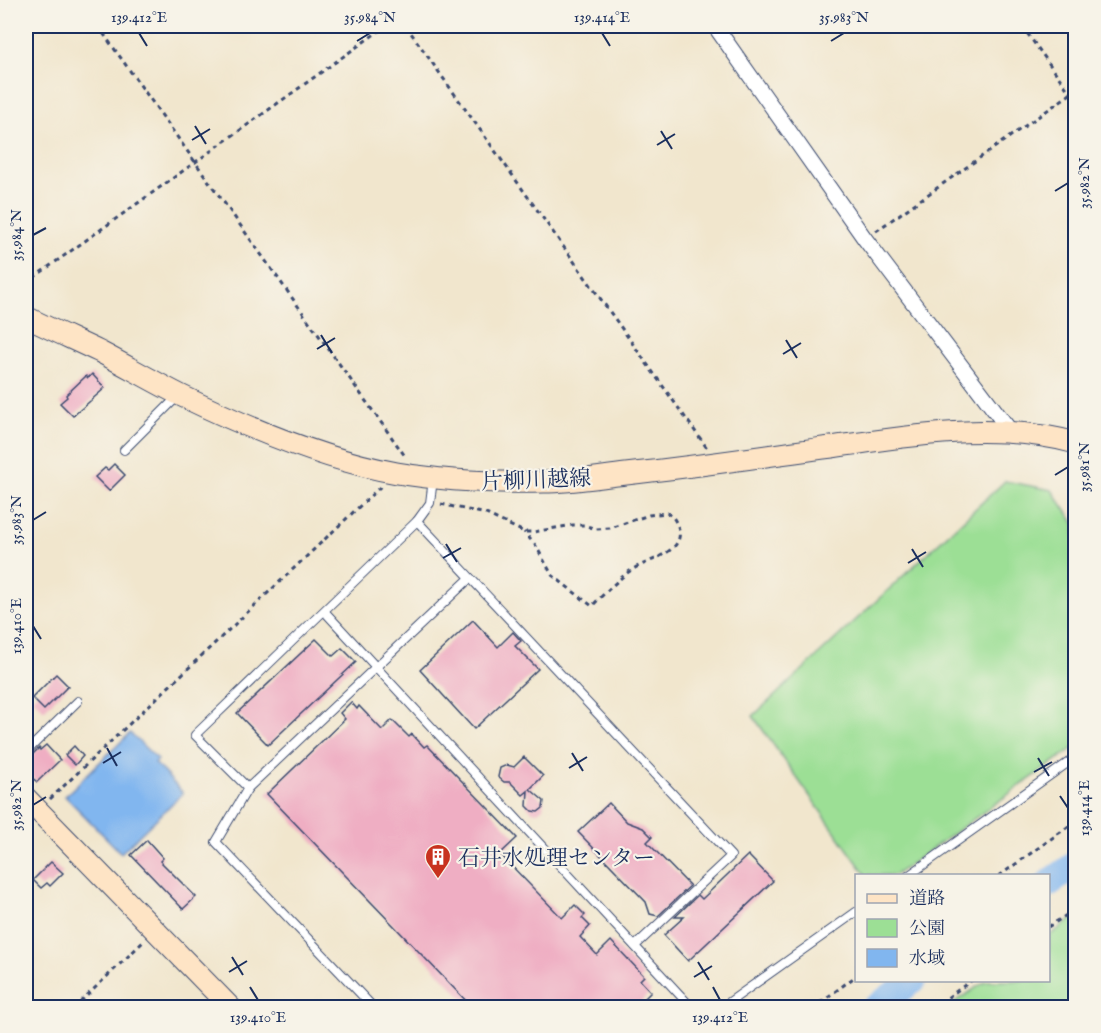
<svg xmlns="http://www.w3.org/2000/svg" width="1101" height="1033" viewBox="0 0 1101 1033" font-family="'IM FELL English','Noto Serif JP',serif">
	<rect width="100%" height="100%" fill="#f7f3e8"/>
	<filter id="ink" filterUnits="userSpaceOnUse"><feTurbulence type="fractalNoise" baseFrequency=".0167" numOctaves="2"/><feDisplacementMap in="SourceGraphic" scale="12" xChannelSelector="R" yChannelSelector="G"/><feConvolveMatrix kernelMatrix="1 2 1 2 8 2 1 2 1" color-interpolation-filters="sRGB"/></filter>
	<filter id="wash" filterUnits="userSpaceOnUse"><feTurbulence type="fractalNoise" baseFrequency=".008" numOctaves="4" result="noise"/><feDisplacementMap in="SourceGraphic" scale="24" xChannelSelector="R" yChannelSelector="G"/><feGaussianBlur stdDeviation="1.35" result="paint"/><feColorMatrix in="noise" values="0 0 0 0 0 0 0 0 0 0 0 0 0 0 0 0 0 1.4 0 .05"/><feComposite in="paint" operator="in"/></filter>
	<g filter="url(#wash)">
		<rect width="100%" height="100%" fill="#f1e6cd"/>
		<g fill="#9cdf95" stroke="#5c877a" stroke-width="1.5">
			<polygon points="1005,481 1052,490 1075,524 1075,747 895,875 866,875 753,716"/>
			<polygon points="1075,917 1075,1007 948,1007 986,981 1048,980 1049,936"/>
		</g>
		<polygon fill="#81b6ef" stroke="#4e72a6" stroke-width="1.5" points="130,733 158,760 155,763 183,793 121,853 65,796"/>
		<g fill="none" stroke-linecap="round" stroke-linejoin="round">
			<g stroke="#81b6ef" stroke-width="27">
				<polyline points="1048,884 1076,864"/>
				<polyline points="875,1008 913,980"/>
			</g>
		</g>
		<g id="blocks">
			<g fill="#efaec3">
				<polygon points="92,374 105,388 73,416 60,403 67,397 66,395 86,376 88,378"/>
				<polygon points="114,464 125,475 109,491 95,477 105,468 108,470"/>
				<polygon points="473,620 498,647 513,632 521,641 515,646 538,669 474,729 420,670"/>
				<polygon points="316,639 333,656 342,648 356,662 268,745 237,713"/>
				<polygon points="56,674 68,686 44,710 32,698"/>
				<polygon points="351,702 357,709 359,706 382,730 392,720 409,737 412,734 424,747 427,745 517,838 500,854 562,918 575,905 585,915 582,918 590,926 580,937 597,955 611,941 644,976 640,980 651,992 635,1008 473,1008 267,794 345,719 340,713"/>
				<polygon points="46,745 60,760 37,782 26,772 26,761 39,748 40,750"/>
				<polygon points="74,746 83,756 75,765 65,755"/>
				<polygon points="524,757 543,776 530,789 544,801 543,808 538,812 532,811 527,806 528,791 523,795 510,782 504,782 498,777 500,768 507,765 514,767"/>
				<polygon points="609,803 627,822 643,828 652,837 647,842 690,886 658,916 650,914 646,902 578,832"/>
				<polygon points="147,840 163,858 160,861 196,897 183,909 131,855"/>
				<polygon points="748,855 773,881 688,961 664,935 684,917 675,917 698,895 702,899"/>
				<polygon points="51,862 63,873 50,886 47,883 41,888 33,880"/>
			</g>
		</g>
	</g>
	<g filter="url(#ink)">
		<use href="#blocks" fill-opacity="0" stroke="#3b4a6f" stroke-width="1.5"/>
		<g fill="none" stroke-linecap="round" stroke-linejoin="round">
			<defs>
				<g id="lane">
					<polyline points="124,450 178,396"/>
					<polyline points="417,521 731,856 635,946"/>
					<polyline points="325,612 692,1008"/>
					<polyline points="26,752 78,701"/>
					<polyline points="248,788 470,578"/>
					<polyline points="908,876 1076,757"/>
					<polyline points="374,1008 216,842 248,788 195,735 417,521 430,503 433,479"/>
					<polyline points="721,1008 856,912"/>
				</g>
				<polyline id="street" points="715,26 865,239 1011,432"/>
				<g id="secondary">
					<path d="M 26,317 C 50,329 75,340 100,352 C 127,366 154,382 182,396 C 248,428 324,460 397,473 C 445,481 496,483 544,482 C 571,482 599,477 626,474 C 702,466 778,454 853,444 C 928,433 1002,423 1076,443"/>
					<polyline points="26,798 231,1008"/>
				</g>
			</defs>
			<use href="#lane" stroke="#3b4a6f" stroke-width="10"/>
			<use href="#street" stroke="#3b4a6f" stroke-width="17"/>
			<use href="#secondary" stroke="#3b4a6f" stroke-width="23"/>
			<g stroke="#3b4a6f" stroke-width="3" stroke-dasharray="4.5 4.5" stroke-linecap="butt">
				<polyline points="98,26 405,456"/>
				<polyline points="406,26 707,448"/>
				<polyline points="1022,26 1076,101"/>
				<polyline points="26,28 29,26"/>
				<polyline points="876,231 1076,90"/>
				<polyline points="26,283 386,26"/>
				<path d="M 441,504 L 486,514 L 524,532 L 533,532 L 573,525 L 584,525 L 596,529 L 610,528 L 649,515 L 667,513 L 672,516 C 698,551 649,558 630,571 C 616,581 604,594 592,606 L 552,575 L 536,546 L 524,532"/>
				<polyline points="50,799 381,486"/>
				<polyline points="999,876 1076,821"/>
				<polyline points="1048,927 1076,909"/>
				<polyline points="74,1008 143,942"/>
				<polyline points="813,1008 856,976"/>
				<polyline points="933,1008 972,980"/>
			</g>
			<use href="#lane" stroke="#fff" stroke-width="8"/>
			<use href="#street" stroke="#fff" stroke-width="15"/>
			<use href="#secondary" stroke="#fee4c5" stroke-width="21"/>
		</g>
	</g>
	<path fill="none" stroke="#1b2f5e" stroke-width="2" d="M 139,33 L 147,46M 602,33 L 610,46M 357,41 L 370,33M 831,41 L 844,33M 195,126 L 206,144M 661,131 L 672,149M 192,140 L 210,129M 657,145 L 675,134M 1055,191 L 1068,183M 33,235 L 46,228M 321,335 L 332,353M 786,340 L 797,358M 317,349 L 335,338M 783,354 L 801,343M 1055,475 L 1068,467M 33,520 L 46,512M 446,544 L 457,562M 912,549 L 923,567M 443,558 L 461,548M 908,563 L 926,552M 33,626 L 41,639M 107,748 L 117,766M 572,753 L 583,771M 1038,758 L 1049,776M 103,763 L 121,752M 569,768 L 587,757M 1034,772 L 1052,762M 1060,796 L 1068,808M 33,805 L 46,797M 232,957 L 243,975M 698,962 L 709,980M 229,972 L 247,961M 694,977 L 712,966M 250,987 L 258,1000M 713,987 L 720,1000"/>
	<defs>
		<symbol id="building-pin" viewBox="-11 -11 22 30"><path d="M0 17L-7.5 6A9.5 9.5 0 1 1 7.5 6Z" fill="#c8321e" stroke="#f7f3e8"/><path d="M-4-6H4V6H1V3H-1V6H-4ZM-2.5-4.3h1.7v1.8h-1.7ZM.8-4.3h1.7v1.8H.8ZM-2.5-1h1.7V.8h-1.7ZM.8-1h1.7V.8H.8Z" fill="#fff"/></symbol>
	</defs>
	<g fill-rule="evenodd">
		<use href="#building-pin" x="423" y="842" width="30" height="40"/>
	</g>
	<g text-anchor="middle" stroke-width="4.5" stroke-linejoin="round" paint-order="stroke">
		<g font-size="22" fill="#1b2f5e" stroke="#f7f3e8">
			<text transform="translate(536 479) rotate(-2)" y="8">片柳川越線</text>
		</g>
		<g font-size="22" fill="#1b2f5e" stroke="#f7f3e8" text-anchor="start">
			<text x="458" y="865">石井水処理センター</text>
		</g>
	</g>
	<rect width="1101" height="1033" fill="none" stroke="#f7f3e8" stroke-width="66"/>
	<rect x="855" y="874" width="195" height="108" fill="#f7f3e8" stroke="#9fa5b1" stroke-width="1.5"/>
	<rect x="867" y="894" width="30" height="9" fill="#fee4c5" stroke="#9fa5b1" stroke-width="1.5"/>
	<text x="909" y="904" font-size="18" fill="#1b2f5e">道路</text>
	<rect x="867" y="919" width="30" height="18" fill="#9cdf95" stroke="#9fa5b1" stroke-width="1.5"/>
	<text x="909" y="934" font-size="18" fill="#1b2f5e">公園</text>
	<rect x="867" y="949" width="30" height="18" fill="#81b6ef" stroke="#9fa5b1" stroke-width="1.5"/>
	<text x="909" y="964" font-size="18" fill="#1b2f5e">水域</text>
	<rect x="33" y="33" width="1035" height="967" fill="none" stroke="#1b2f5e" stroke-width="2"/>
	<g font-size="15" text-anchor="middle" fill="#1b2f5e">
		<text x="139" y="22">139.412°E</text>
		<text x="370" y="22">35.984°N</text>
		<text x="602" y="22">139.414°E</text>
		<text x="844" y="22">35.983°N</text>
		<text transform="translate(1084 183) rotate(-90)" y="5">35.982°N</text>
		<text transform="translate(16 235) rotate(-90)" y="5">35.984°N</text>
		<text transform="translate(1084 467) rotate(-90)" y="5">35.981°N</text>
		<text transform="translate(16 520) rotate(-90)" y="5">35.983°N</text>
		<text transform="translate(16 626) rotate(-90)" y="5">139.410°E</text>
		<text transform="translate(16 805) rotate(-90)" y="5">35.982°N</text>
		<text transform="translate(1084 808) rotate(-90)" y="5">139.414°E</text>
		<text x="258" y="1022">139.410°E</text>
		<text x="720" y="1022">139.412°E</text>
	</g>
</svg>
